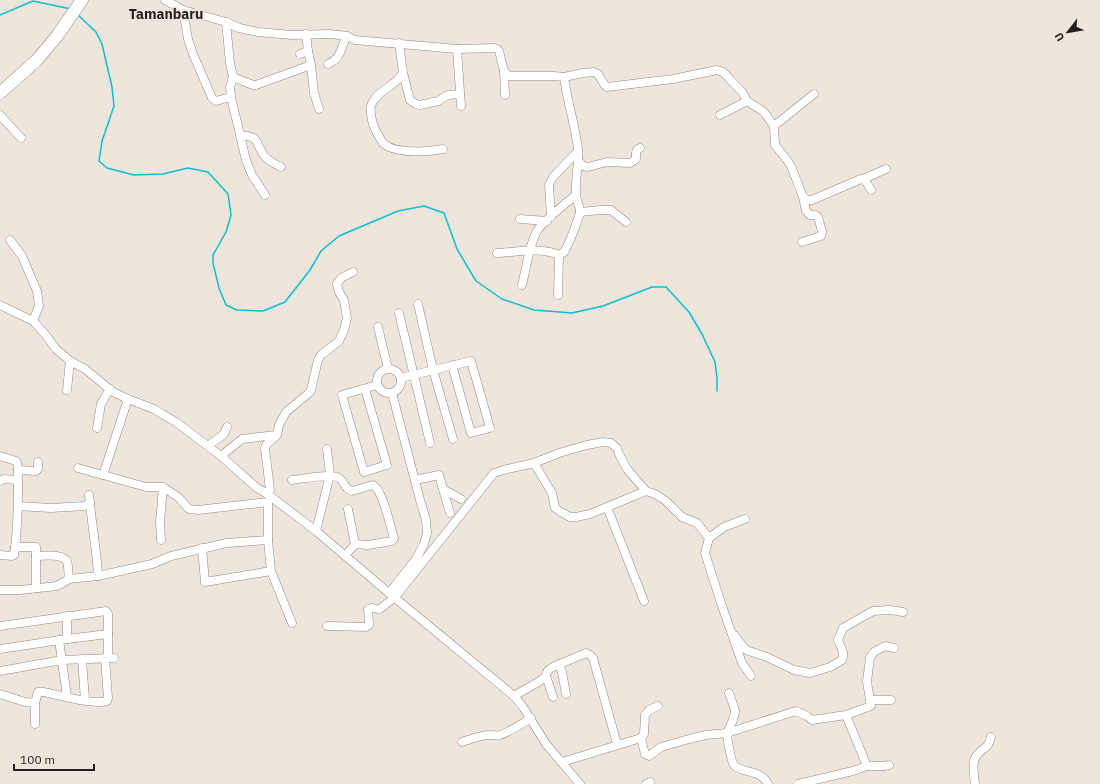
<svg xmlns="http://www.w3.org/2000/svg" width="1100" height="784" viewBox="0 0 1100 784" font-family="'IBM Plex Sans',sans-serif">
	<rect width="100%" height="100%" fill="#eee5dc"/>
	<g fill="none" stroke-linecap="round" stroke-linejoin="round">
		<g stroke="#0fbed3" stroke-width="1.5">
			<polyline points="0,15 33,1 71,9"/>
			<polyline points="78,15 96,32 102,44 112,87 114,106 102,141 99,161 107,168 134,175 163,174 188,168 208,172 228,194 231,215 226,232 213,255 213,263 219,288 226,305 237,310 263,311 285,302 310,270 321,251 339,236 398,211 424,206 444,213 457,249 476,281 502,299 534,310 572,313 603,306 652,287 666,287 689,312 702,334 715,362 717,378 717,391"/>
		</g>
		<defs>
			<g id="minor">
				<polyline points="165,0 183,10 226,22 239,28 258,32 292,35 330,34 347,36 355,40 457,49 494,48 497,49 499,51 504,71 509,76 554,76 564,77 583,73 594,72 598,74 604,84 607,87 673,79 717,70 723,72 743,93 747,101 764,112 774,126 775,145 787,160 791,166 803,197 807,200 812,200 861,179 865,180 871,190"/>
				<polyline points="183,10 188,39 193,54 212,98 216,101 231,97"/>
				<polyline points="226,22 230,63 233,77 230,87 231,97 246,160 252,175 265,195"/>
				<polyline points="306,34 308,51 311,65 314,93 319,109"/>
				<polyline points="399,43 403,73 410,100 416,104 420,105 438,101 448,95 460,94"/>
				<polyline points="457,49 461,106"/>
				<polyline points="300,54 308,51"/>
				<path d="M 328,64 C 343,57 339,50 347,36"/>
				<polyline points="504,71 505,95"/>
				<path d="M 403,73 C 400,76 398,80 395,82 C 386,90 378,92 372,103 C 369,109 371,117 373,124 C 375,130 379,137 383,143 C 394,154 429,152 443,149"/>
				<polyline points="233,77 253,85 256,85 311,65"/>
				<polyline points="0,115 21,138"/>
				<polyline points="720,115 747,101"/>
				<polyline points="774,126 814,94"/>
				<path d="M 240,135 C 260,137 254,140 263,154 C 266,160 275,164 281,167"/>
				<path d="M 578,160 L 583,166 L 588,167 L 607,162 L 630,163 L 636,159 C 636,153 635,150 640,148"/>
				<polyline points="863,179 886,169"/>
				<polyline points="580,212 601,210 611,210 626,222"/>
				<polyline points="551,217 549,185 553,177 578,151"/>
				<polyline points="520,219 547,221"/>
				<polyline points="10,240 22,256 37,291 39,306 33,321"/>
				<polyline points="802,242 821,236 822,231 818,217 815,215 810,215 806,211 803,197"/>
				<path d="M 497,253 C 517,252 540,247 559,255 C 561,254 563,253 564,252 C 568,247 579,218 580,212 C 580,206 576,200 576,194 C 575,179 579,164 578,149 C 575,124 567,101 564,77"/>
				<path d="M 522,285 C 526,270 529,245 537,231 C 543,221 566,203 576,195"/>
				<polyline points="558,295 559,255"/>
				<polyline points="418,304 433,370 453,439"/>
				<polyline points="0,305 33,321 44,333 56,349 70,361 85,369 113,392 128,399 154,409 162,414 176,422 221,456 257,488 266,493 316,531 389,593 514,696 523,707 546,744 580,784"/>
				<polyline points="399,313 430,443"/>
				<polyline points="378,327 388,369"/>
				<circle cx="389" cy="381" r="12"/>
				<polyline points="401,378 471,361 490,428 471,433 452,365"/>
				<polyline points="365,389 387,465 364,472 342,395 377,385"/>
				<polyline points="67,390 70,361"/>
				<polyline points="97,428 101,404 110,389"/>
				<polyline points="208,446 224,434 227,427"/>
				<path d="M 0,456 L 16,461 C 20,467 17,475 18,482 C 18,506 18,531 14,555 L 12,556 L 0,555"/>
				<polyline points="221,456 242,439 276,435"/>
				<polyline points="534,463 552,493 555,508 561,512 570,517 576,517 590,514 646,491"/>
				<polyline points="78,468 146,487 163,487 160,522 161,540"/>
				<polyline points="18,470 36,471 38,469 38,462"/>
				<polyline points="103,475 128,399"/>
				<path d="M 292,480 C 303,479 331,473 339,478 C 345,482 344,489 352,491 L 373,485 C 383,490 390,526 394,538 L 392,541 L 368,545 L 355,544 L 345,556"/>
				<polyline points="415,480 439,475 450,513"/>
				<polyline points="0,481 4,479 17,480"/>
				<polyline points="163,487 178,497 189,509 198,510 268,502 270,499"/>
				<polyline points="443,489 461,499"/>
				<polyline points="266,493 270,490 265,448 266,445 277,435 279,425 286,412 309,393 311,390 318,360 321,355 339,341 344,330 347,318 344,300 339,292 337,284 341,278 353,272"/>
				<polyline points="268,502 268,540 271,571 292,623"/>
				<polyline points="18,506 51,508 84,506 90,503 89,495"/>
				<polyline points="607,507 644,601"/>
				<polyline points="348,509 355,544"/>
				<polyline points="316,531 330,475 327,449"/>
				<polyline points="709,538 724,527 745,519"/>
				<polyline points="15,547 36,547 36,588"/>
				<polyline points="202,548 205,582 271,571"/>
				<path d="M 36,556 C 44,556 64,553 67,562 C 69,567 68,574 69,579"/>
				<polyline points="98,576 152,564 171,556 227,543 268,540"/>
				<path d="M 0,590 L 20,590 L 57,586 L 69,579 L 98,576 C 97,551 92,527 90,503"/>
				<polyline points="389,593 416,559 424,544 427,533 426,520 420,500 392,393"/>
				<polyline points="0,626 106,611 108,614 108,658"/>
				<path d="M 327,626 L 366,627 L 369,625 L 369,623 L 368,609 C 373,606 376,610 380,609 L 395,597 L 494,473 L 507,469 L 534,463 L 559,453 L 587,445 L 603,442 L 611,443 L 617,448 L 619,454 L 627,469 L 646,491 L 655,494 L 666,501 L 682,517 L 697,523 L 709,538 L 705,553 L 721,603 L 742,663 L 751,676"/>
				<polyline points="734,635 746,650 767,657 794,670 810,673 830,667 842,660 843,657 843,652 838,640 843,628 873,611 890,610 903,612"/>
				<polyline points="67,639 67,616"/>
				<polyline points="59,640 67,697"/>
				<polyline points="0,649 67,639 108,634"/>
				<polyline points="82,659 85,700"/>
				<polyline points="559,664 562,672 566,694"/>
				<polyline points="0,671 62,660 114,658"/>
				<polyline points="546,676 553,697"/>
				<path d="M 729,693 C 731,699 734,706 735,711 C 735,719 730,725 728,732 C 726,736 731,761 734,765 C 742,774 761,769 768,784"/>
				<polyline points="0,694 25,702 35,703"/>
				<path d="M 514,696 L 540,681 L 546,676 C 546,671 549,669 553,667 L 586,653 L 590,655 L 593,658 L 617,744"/>
				<polyline points="870,700 891,700"/>
				<polyline points="846,715 867,766"/>
				<path d="M 35,724 L 35,703 L 38,692 L 43,692 C 61,695 90,705 107,701 L 108,698 L 105,658"/>
				<polyline points="641,738 645,754 649,756 661,747 689,739 706,735 727,733 796,711 807,716 812,720 846,715 871,706 867,682 870,657 874,652 885,646 894,648"/>
				<path d="M 462,742 C 471,739 481,735 490,735 C 494,735 496,736 500,735 C 510,732 521,724 531,718"/>
				<polyline points="562,762 641,738 644,734 645,715 649,710 658,706"/>
				<polyline points="646,784 650,782"/>
				<polyline points="798,784 853,771 867,766 884,766 889,765"/>
				<path d="M 975,784 C 974,775 971,762 977,755 C 984,746 988,750 991,737"/>
			</g>
			<polyline id="highway" points="0,93 37,60 57,36 82,0"/>
		</defs>
		<use href="#minor" stroke="#928a82" stroke-width="9"/>
		<use href="#highway" stroke="#928a82" stroke-width="13"/>
		<use href="#minor" stroke="#fff" stroke-width="8"/>
		<use href="#highway" stroke="#fff" stroke-width="12"/>
	</g>
	<g text-anchor="middle" stroke-width="4" stroke-linejoin="round" paint-order="stroke">
		<g font-size="14" font-weight="bold" fill="#231f1c" stroke="#eee5dc">
			<text x="166" y="19">Tamanbaru</text>
		</g>
	</g>
	<g transform="translate(1068 32) rotate(239)" stroke="#eee5dc" stroke-width="3" paint-order="stroke">
	<path d="M0-3L7 15L0 10L-7 15Z" fill="#231f1c"/>
	<text y="-6" font-size="11" font-weight="bold" text-anchor="middle" fill="#231f1c">U</text>
	</g>
	<path d="M14 764v6h80v-6" fill="none" stroke="#231f1c" stroke-width="2"/>
	<text x="20" y="764" font-size="12" fill="#231f1c" stroke="#eee5dc" stroke-width="3" paint-order="stroke">100 m</text>
</svg>
